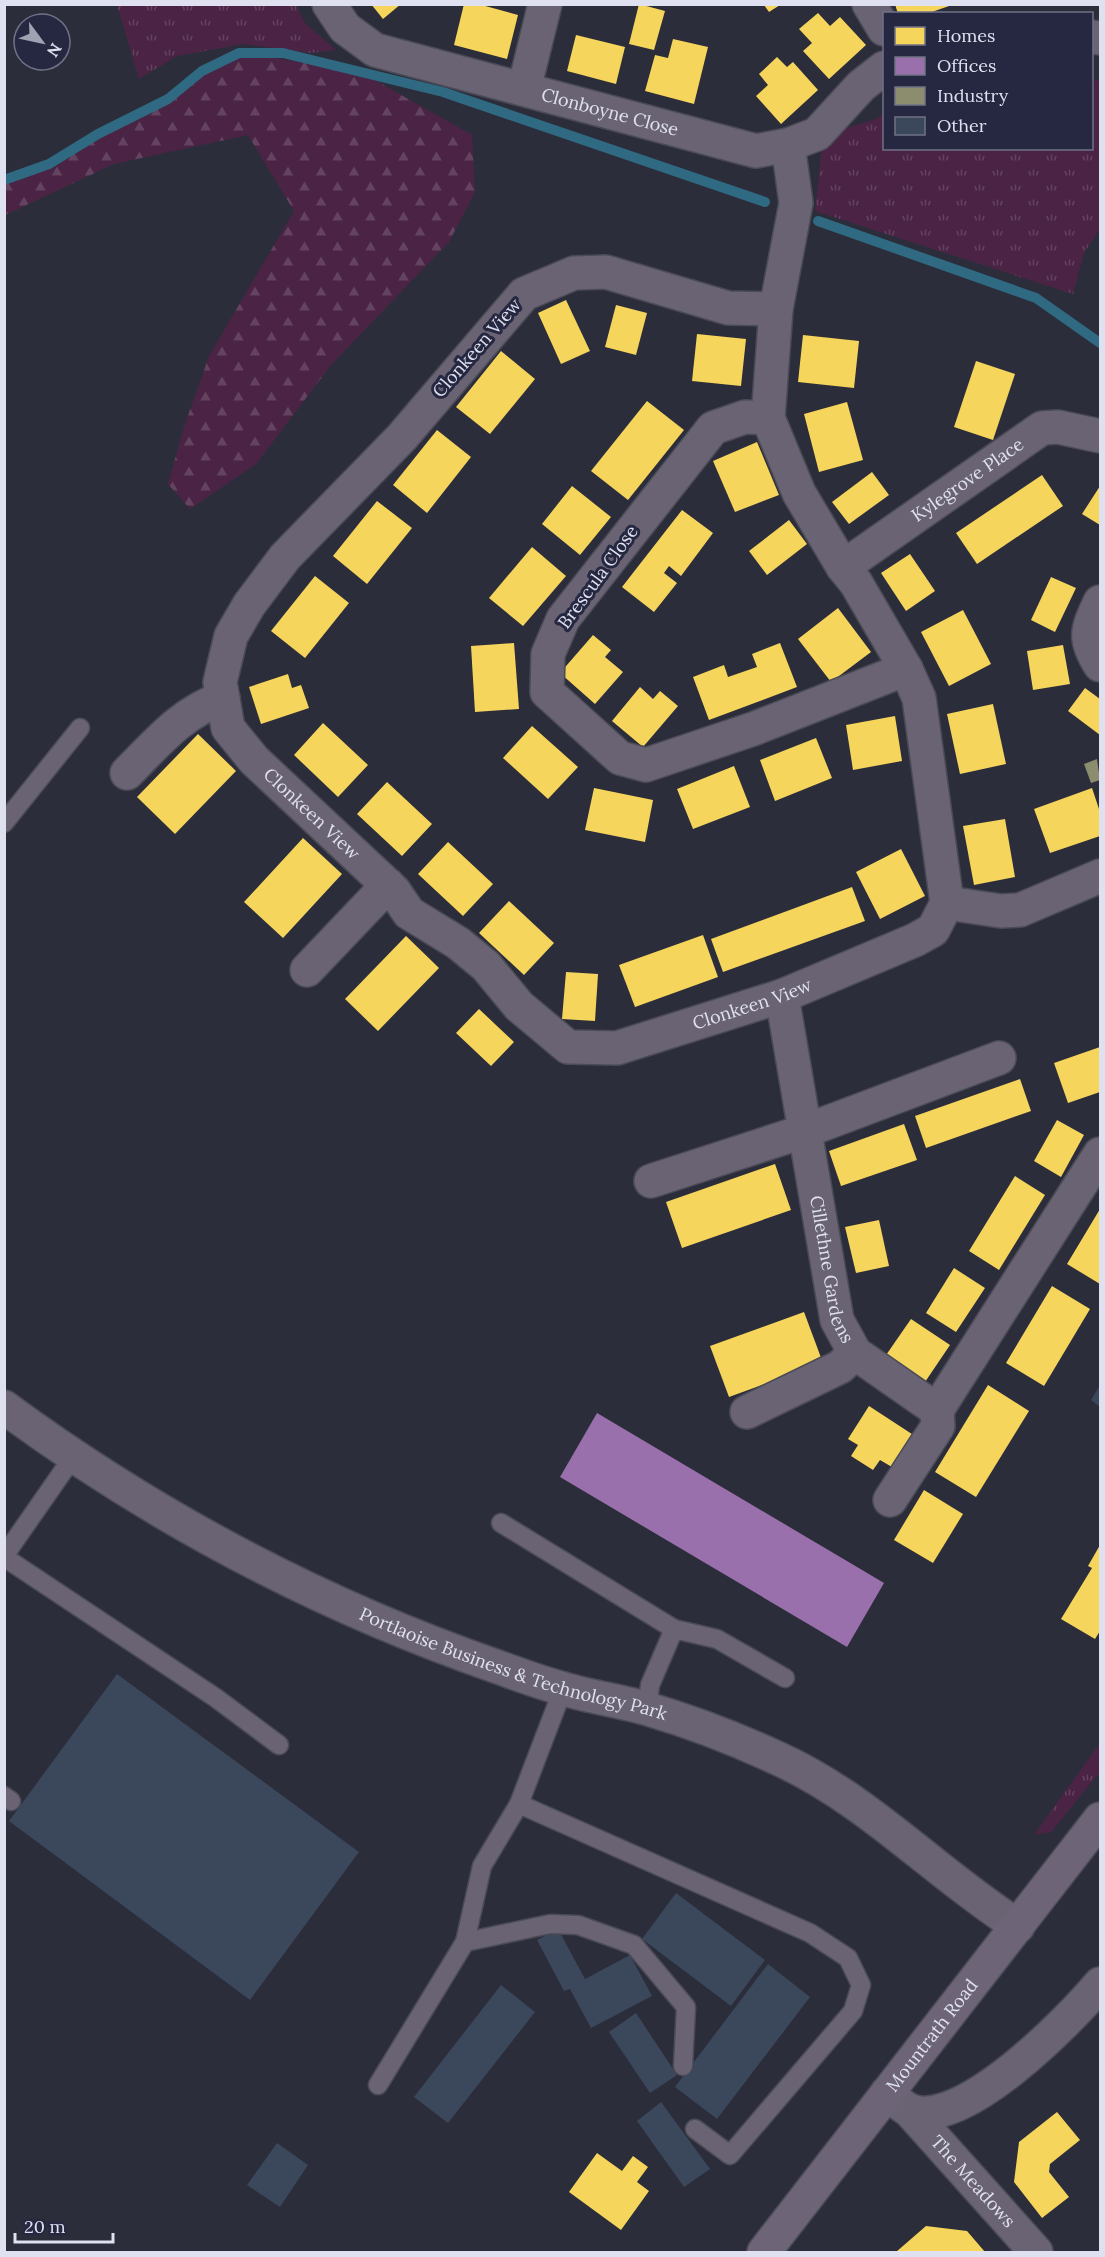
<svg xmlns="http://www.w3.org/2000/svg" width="1105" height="2257" viewBox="0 0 1105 2257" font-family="Lora,serif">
	<defs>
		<pattern id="grass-tufts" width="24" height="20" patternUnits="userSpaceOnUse" patternTransform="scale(1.5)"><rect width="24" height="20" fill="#4a2345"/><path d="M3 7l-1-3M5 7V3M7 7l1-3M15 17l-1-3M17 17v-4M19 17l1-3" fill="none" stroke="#644360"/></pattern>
		<pattern id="forest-firs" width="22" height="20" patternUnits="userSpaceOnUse" patternTransform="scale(1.5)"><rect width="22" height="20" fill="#4a2345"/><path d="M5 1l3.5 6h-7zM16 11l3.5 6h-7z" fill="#644360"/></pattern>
	</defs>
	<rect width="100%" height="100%" fill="#2c2d3b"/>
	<g fill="url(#grass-tufts)">
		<polygon points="117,5 296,5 305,23 336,50 310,53 243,44 177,56 139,79"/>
		<polygon points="1100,80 1100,229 1084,253 1073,294 815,211 823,135 876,119 884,113 884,148 1092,148 1092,81"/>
		<polygon points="1100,1743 1100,1772 1051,1832 1034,1835"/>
	</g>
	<polygon fill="url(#forest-firs)" points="239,53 357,70 472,135 475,192 449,242 331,365 256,464 190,509 168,484 184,427 209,356 294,211 248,135 114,164 5,215 5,178 49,164"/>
	<g fill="#f6d55c">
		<polygon points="371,4 401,4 383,19"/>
		<polygon points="464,4 478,4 518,15 507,59 454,45"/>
		<polygon points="639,4 665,11 654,50 629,44"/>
		<polygon points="895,4 952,4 952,5 926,14 898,14"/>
		<polygon points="764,5 780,5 769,12"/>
		<polygon points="818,13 830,26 840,17 866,45 829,79 803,51 812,43 799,29"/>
		<polygon points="576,35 625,47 616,84 567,71"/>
		<polygon points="673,39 708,47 694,104 645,91 655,55 668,58"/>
		<polygon points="777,57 787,67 793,62 818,90 781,124 756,96 768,85 759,74"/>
		<polygon points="566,300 590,351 561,364 538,313"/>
		<polygon points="616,305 647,313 636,355 605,347"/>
		<polygon points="697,334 746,339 741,386 692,381"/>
		<polygon points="803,335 859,341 854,388 798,382"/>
		<polygon points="501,351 535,379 490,434 456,407"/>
		<polygon points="976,361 1015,374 993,440 954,427"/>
		<polygon points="647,401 684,430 628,500 591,471"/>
		<polygon points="847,402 863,460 819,472 804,414"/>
		<polygon points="437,430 471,457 427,513 393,485"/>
		<polygon points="757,442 779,495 735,512 713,461"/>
		<polygon points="872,472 889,495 849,524 832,502"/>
		<polygon points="1042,475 1063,506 977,564 956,533"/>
		<polygon points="572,486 611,517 580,555 542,524"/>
		<polygon points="1100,486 1100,525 1082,514"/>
		<polygon points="377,501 412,528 367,584 333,556"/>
		<polygon points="682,510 713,533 681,576 669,566 664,573 677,583 654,612 622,587"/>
		<polygon points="789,520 807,544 767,575 749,551"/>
		<polygon points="532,547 566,576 523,626 489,598"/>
		<polygon points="910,554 935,591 906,611 881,573"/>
		<polygon points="315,576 349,603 305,658 271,631"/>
		<polygon points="1051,577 1076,588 1055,632 1031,620"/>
		<polygon points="838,608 871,652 831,682 798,639"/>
		<polygon points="963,610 991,664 949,686 921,632"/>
		<polygon points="593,635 611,650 605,657 623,672 595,704 560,673"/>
		<polygon points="514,643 519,709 475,712 471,646"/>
		<polygon points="780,643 797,687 709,720 693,677 724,665 728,677 757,667 752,654"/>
		<polygon points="1063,645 1070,684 1033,690 1027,651"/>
		<polygon points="288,674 292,688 301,685 309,708 261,724 249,687"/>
		<polygon points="640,687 653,699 660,691 678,706 643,747 612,721"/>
		<polygon points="1085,688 1100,699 1100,735 1068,711"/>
		<polygon points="993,704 1006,764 960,774 947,714"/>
		<polygon points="895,716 902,761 853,770 846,725"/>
		<polygon points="323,723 368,765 338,797 294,755"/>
		<polygon points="532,726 578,767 548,799 503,758"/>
		<polygon points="198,734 236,771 175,834 137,797"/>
		<polygon points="816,738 832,778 775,801 760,760"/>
		<polygon points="734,766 750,807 693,829 677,789"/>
		<polygon points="387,782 432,824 402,856 357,814"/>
		<polygon points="594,788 653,800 645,842 585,830"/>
		<polygon points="1092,788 1100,812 1100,836 1050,853 1034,809"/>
		<polygon points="1005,819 1015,877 974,885 963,826"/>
		<polygon points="303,838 342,874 283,938 244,902"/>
		<polygon points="448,842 493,884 463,916 418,874"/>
		<polygon points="901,849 925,896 880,919 856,872"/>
		<polygon points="852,887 865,921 723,972 711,939"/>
		<polygon points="509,901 554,943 524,975 479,933"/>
		<polygon points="703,935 718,977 635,1007 619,965"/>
		<polygon points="406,936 439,968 378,1031 345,999"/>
		<polygon points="566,972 598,974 595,1021 562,1019"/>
		<polygon points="479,1009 514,1042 491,1066 456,1033"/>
		<polygon points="1100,1047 1100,1092 1068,1103 1054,1063"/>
		<polygon points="1020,1079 1031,1111 926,1148 915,1116"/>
		<polygon points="1057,1120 1084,1135 1061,1177 1034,1161"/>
		<polygon points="904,1124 917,1160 841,1186 829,1151"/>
		<polygon points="775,1164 791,1210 682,1248 666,1202"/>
		<polygon points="1015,1176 1045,1195 999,1270 969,1251"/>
		<polygon points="1100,1209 1100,1284 1067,1264"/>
		<polygon points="879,1220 889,1266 856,1273 845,1227"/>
		<polygon points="954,1268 985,1288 956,1332 926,1313"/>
		<polygon points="1052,1286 1090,1309 1044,1386 1006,1363"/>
		<polygon points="804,1312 823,1363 729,1397 710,1346"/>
		<polygon points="911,1319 950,1345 923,1385 884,1358"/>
		<polygon points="988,1385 1029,1411 976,1497 935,1472"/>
		<polygon points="869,1406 918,1438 897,1470 880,1460 873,1470 851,1456 858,1445 848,1439"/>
		<polygon points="924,1490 963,1514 933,1563 894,1540"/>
		<polygon points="1100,1545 1100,1631 1095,1639 1061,1619 1092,1568 1088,1566"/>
		<polygon points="1057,2112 1080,2140 1050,2164 1049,2172 1069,2197 1042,2218 1014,2182 1019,2142"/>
		<polygon points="597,2153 622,2171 633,2156 648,2167 637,2182 649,2191 621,2230 569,2192"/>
		<polygon points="926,2226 967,2231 985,2252 896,2252"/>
	</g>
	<polygon fill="#9970ab" points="597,1413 884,1583 847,1647 560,1477"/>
	<polygon fill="#8c8c6e" points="1097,759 1100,780 1091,783 1084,764"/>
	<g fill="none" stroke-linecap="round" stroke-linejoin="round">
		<g stroke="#2f6982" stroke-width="10">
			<polyline points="4,180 49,164 98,134 168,99 202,71 239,53 283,53 443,92 765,202"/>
			<polyline points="818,221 1036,298 1100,343"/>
		</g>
	</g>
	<g fill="#3b475a">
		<polygon points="1100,1385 1100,1407 1091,1400"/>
		<polygon points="117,1674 359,1852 250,2000 9,1821"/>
		<polygon points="676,1893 765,1960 731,2006 642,1939"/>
		<polygon points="558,1929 585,1979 630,1955 652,1996 591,2028 570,1989 564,1991 537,1940"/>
		<polygon points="768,1964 810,1997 717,2119 675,2087"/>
		<polygon points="501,1985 535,2012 448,2123 414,2097"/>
		<polygon points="636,2013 677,2075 650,2093 609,2032"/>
		<polygon points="661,2102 710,2169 684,2187 637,2121"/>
		<polygon points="277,2143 308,2165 280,2207 247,2185"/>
	</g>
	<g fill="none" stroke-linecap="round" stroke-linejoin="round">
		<defs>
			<g id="service">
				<polyline points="4,823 80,728"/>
				<polyline points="501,1523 674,1629 717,1639 785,1678"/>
				<polyline points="4,1556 73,1457"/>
				<polyline points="4,1557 216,1698 279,1745"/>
				<polyline points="563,1689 519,1804 810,1933 848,1958 861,1985 853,2011 730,2155 695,2129"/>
				<polyline points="647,1709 650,1685 674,1629"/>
				<polyline points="4,1796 11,1801"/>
				<polyline points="465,1942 550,1924 578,1925 634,1945 686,2007 683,2066"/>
				<polyline points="378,2085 465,1942 482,1866 519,1804"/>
			</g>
			<g id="minor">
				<path id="s1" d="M 329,4 L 345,28 L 375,50 L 756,151 L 788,145 L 817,134 L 861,86 L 884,68"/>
				<polyline points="869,4 884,29"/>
				<polyline points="1092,37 1100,38"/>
				<polyline points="524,89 545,4"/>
				<polyline points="788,145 796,203 776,309 768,418 799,493 843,567 856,583 906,669 919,698 947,903"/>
				<path id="s2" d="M 776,309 L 728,308 L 606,272 L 574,273 L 524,294 L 402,437 L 285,557 L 249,605 L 231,636 L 220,682 L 228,728 L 254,760 L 394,891 L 409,913 L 458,943 L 486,966 L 519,1006 L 568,1047 L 617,1048 L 782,996 L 915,940 L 933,930 L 947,903"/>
				<polyline points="768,418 745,417 713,428 563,619 548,654 547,692 620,758 646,765 753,729 906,669"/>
				<path id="s3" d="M 843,567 L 1042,428 L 1058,427 L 1100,436"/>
				<path d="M 1100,602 C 1087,630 1083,638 1100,665"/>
				<path d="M 127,773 C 158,742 181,713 223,698"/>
				<polyline points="947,903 1001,911 1020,910 1100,876"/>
				<polyline points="307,970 388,885"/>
				<path id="s4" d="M 782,996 L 837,1320 L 855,1353 L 937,1410 L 1100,1154"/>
				<polyline points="651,1181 805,1131 999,1058"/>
				<path id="s5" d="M 4,1407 C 154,1517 322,1606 498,1667 C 520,1675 541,1683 564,1689 C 591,1697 620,1701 648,1709 C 692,1722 736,1739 777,1758 C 868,1799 935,1873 1018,1926"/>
				<polyline points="747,1412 840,1367 855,1353"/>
				<polyline points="890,1500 938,1426 937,1410"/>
				<path d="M 887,2093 C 894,2098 901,2106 909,2110 C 960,2133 1070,2020 1100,1984"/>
				<path id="s6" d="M 909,2110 L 1036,2252"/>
			</g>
			<g id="secondary">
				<path id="s7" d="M 764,2252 L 1100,1819"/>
			</g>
		</defs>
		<use href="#service" stroke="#4a4b56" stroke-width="21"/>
		<use href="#minor" stroke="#4a4b56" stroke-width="36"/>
		<use href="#secondary" stroke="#4a4b56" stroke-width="36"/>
		<use href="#service" stroke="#6a6373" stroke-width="18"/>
		<use href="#minor" stroke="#6a6373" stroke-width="33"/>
		<use href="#secondary" stroke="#6d6478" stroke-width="33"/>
	</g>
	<g text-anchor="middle" stroke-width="6" stroke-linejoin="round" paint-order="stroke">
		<g font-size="18" fill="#dfe1f1" stroke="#262841">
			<text dy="6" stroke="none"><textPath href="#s1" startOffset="309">Clonboyne Close</textPath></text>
			<text transform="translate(477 348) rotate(-49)" y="6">Clonkeen View</text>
			<text dy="6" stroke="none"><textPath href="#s3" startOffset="152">Kylegrove Place</textPath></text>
			<text transform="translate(598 577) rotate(-54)" y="6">Brescula Close</text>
			<text dy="6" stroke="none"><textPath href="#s2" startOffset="927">Clonkeen View</textPath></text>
			<text dy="6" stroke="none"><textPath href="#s2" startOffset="1467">Clonkeen View</textPath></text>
			<text dy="6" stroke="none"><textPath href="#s4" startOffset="278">Cillethne Gardens</textPath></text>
			<text dy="6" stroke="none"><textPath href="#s5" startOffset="574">Portlaoise Business &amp; Technology Park</textPath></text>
			<text dy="6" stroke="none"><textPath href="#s7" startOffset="274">Mountrath Road</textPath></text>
			<text dy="6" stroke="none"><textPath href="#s6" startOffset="96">The Meadows</textPath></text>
		</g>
	</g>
	<rect width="1105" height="2257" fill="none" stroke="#dfe1f1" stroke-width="12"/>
	<rect x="883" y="12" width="210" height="138" fill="#262841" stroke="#707287" stroke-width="1.5"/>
	<rect x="895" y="27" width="30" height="18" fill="#f6d55c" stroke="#707287" stroke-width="1.5"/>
	<text x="937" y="42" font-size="18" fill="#dfe1f1">Homes</text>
	<rect x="895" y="57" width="30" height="18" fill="#9970ab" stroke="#707287" stroke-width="1.5"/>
	<text x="937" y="72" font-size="18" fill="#dfe1f1">Offices</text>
	<rect x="895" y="87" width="30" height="18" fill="#8c8c6e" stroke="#707287" stroke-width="1.5"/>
	<text x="937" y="102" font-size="18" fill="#dfe1f1">Industry</text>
	<rect x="895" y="117" width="30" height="18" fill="#3b475a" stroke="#707287" stroke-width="1.5"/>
	<text x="937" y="132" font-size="18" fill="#dfe1f1">Other</text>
	<g transform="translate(42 42) rotate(123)"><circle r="28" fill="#262841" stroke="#707287" stroke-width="1.5"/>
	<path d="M0-4.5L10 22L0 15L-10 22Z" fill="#a0a2b1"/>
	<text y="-9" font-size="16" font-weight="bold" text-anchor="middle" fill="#dfe1f1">N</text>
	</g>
	<path d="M15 2233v9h98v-9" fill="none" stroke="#dfe1f1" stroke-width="3"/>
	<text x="24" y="2233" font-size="18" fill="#dfe1f1" stroke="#262841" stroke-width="4.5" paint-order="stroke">20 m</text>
</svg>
